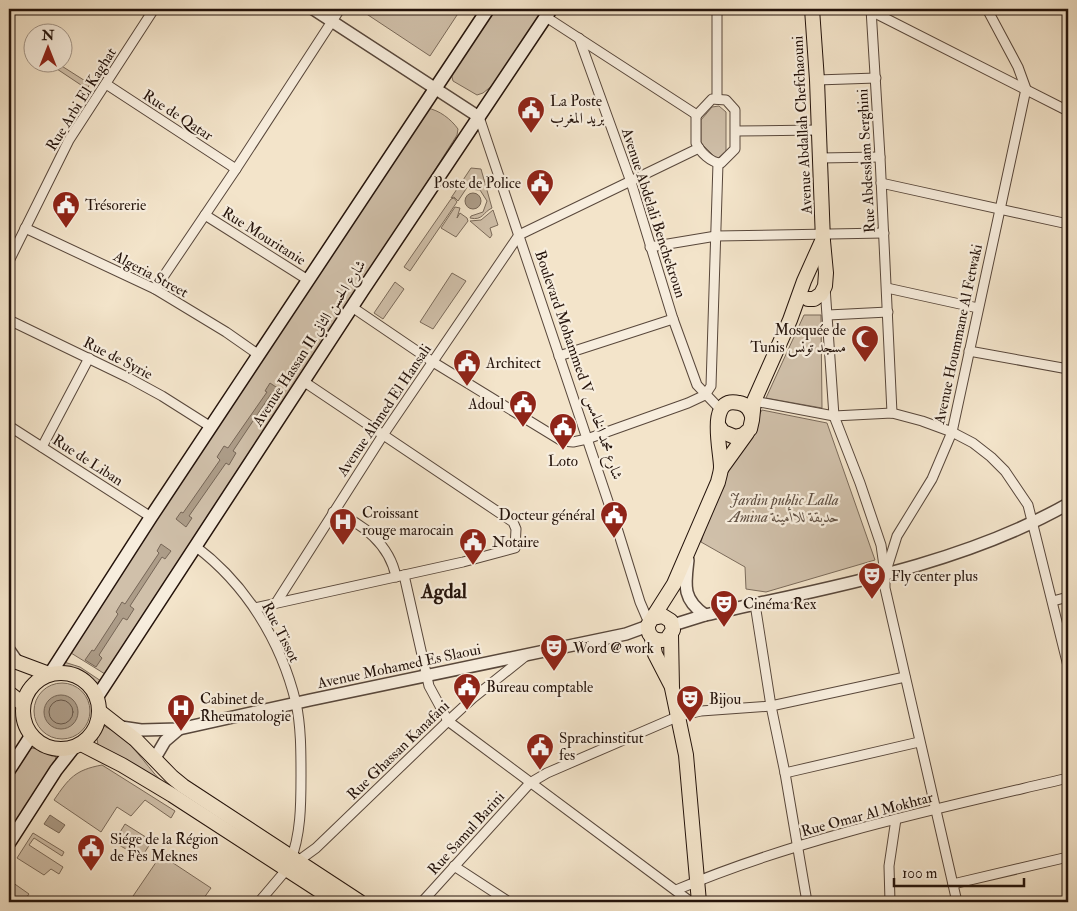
<svg xmlns="http://www.w3.org/2000/svg" width="1077" height="911" viewBox="0 0 1077 911" font-family="'IM FELL Double Pica',Amiri,serif">
	<rect width="100%" height="100%" fill="#f3e4ca"/>
	<filter id="stains"><feTurbulence type="fractalNoise" baseFrequency=".004" numOctaves="4"/><feColorMatrix values="0 0 0 0 .2 0 0 0 0 .09 0 0 0 0 .02 0 0 0 .5 -.17"/></filter>
	<radialGradient id="worn" r=".72"><stop offset=".6" stop-color="#630" stop-opacity="0"/><stop offset="1" stop-color="#630" stop-opacity=".3"/></radialGradient>
	<g fill="#d0c0aa" stroke="#7a6a5a">
		<polygon points="359,9 461,9 430,56"/>
		<polygon points="490,9 543,9 493,85 483,93 477,95 453,81 451,73"/>
		<polygon points="48,63 57,63 90,84 87,89"/>
		<polygon points="719,106 726,112 726,151 717,159 701,143 701,120 712,107"/>
		<path d="M 427,108 C 439,110 451,119 458,129 L 457,135 L 264,440 L 185,559 L 105,674 L 71,653 L 221,412 Z"/>
		<path d="M 471,168 L 481,169 L 492,208 C 483,212 483,221 470,218 L 471,216 L 483,212 L 487,201 L 480,190 L 469,189 L 475,178 L 474,177 L 458,201 L 454,197 L 451,198 Z"/>
		<polygon points="454,198 457,202 410,271 404,267 451,199"/>
		<polygon points="455,207 460,208 457,218 460,213 467,218 468,221 456,237 441,228"/>
		<polygon points="493,210 498,225 490,228 492,235 490,238 470,221 481,220"/>
		<polygon points="452,273 466,281 433,329 420,322"/>
		<polygon points="395,282 404,289 383,319 374,313"/>
		<polygon points="804,315 821,315 822,408 766,398"/>
		<polygon points="762,410 827,423 875,560 766,592 746,589 745,567 701,542 719,482"/>
		<polygon points="64,662 80,667 101,681 98,685 79,671 62,665"/>
		<circle cx="62" cy="711" r="28"/>
		<path d="M 104,726 C 130,738 143,762 162,782 L 98,745 L 97,739 Z"/>
		<polygon points="31,748 44,750 56,757 55,762 9,833 9,782"/>
		<path d="M 102,765 L 175,811 L 171,818 L 145,800 L 131,816 L 117,807 L 101,832 L 54,800 C 69,778 75,770 102,765 Z"/>
		<polygon points="125,824 152,841 141,858 114,842"/>
		<polygon points="33,833 64,852 62,856 34,838 29,845 63,867 59,874 51,869 44,875 17,858"/>
		<polygon points="161,855 211,888 201,902 129,902"/>
		<polygon points="9,880 29,894 26,898 32,902 9,902"/>
	</g>
	<g fill="#ad9d89" stroke="#766657">
		<circle cx="473" cy="201" r="8"/>
		<polygon points="270,383 279,389 274,396 271,394 233,451 236,453 229,465 226,463 189,516 192,518 186,527 176,519 181,512 183,513 220,460 217,457 224,446 228,448 267,392 265,391"/>
		<polygon points="161,544 171,551 165,559 162,557 130,606 134,609 127,620 123,618 99,655 102,658 96,667 85,660 92,650 94,651 118,614 116,612 122,602 125,604 159,553 157,551"/>
		<circle cx="61" cy="712" r="17"/>
		<polygon points="50,815 65,825 59,833 44,824"/>
	</g>
	<g fill="none" stroke-linecap="round" stroke-linejoin="round">
		<circle stroke="#68584a" stroke-width="1" cx="61" cy="712" r="12"/>
		<defs>
			<g id="minor">
				<polyline points="717,9 717,99"/>
				<polyline points="871,9 880,157 892,413"/>
				<polyline points="869,10 1068,111"/>
				<polyline points="546,17 697,115"/>
				<polyline points="579,38 631,182 673,319 697,385 720,409"/>
				<polyline points="817,80 876,78"/>
				<polyline points="106,84 236,169"/>
				<path d="M 712,99 L 726,100 L 735,110 L 735,149 L 721,163 C 711,163 700,152 696,143 L 696,116 Z"/>
				<polyline points="479,117 617,528 640,602 649,623"/>
				<polyline points="736,131 819,130"/>
				<polyline points="820,158 880,157"/>
				<polyline points="881,183 1068,224"/>
				<polyline points="205,215 308,280"/>
				<polyline points="25,228 155,289 226,332 259,355"/>
				<polyline points="519,235 699,148"/>
				<polyline points="650,247 716,236 884,233"/>
				<polyline points="9,261 69,140 154,9"/>
				<polyline points="825,287 834,416 860,483 881,545 885,573 885,588 957,902"/>
				<polyline points="887,288 978,308"/>
				<polyline points="155,289 236,169 340,9"/>
				<polyline points="352,307 433,362 562,441 573,442 587,439 688,403 705,395 711,386 718,163"/>
				<polyline points="828,315 888,312"/>
				<polyline points="9,320 129,378 162,396 211,427"/>
				<polyline points="969,351 1068,369"/>
				<polyline points="559,356 673,319"/>
				<polyline points="754,401 834,416 892,413 922,421 952,432 973,443 991,457 1005,471 1028,505 1068,666"/>
				<polyline points="9,426 151,517"/>
				<polyline points="42,447 89,358"/>
				<path d="M 333,512 C 362,522 390,545 396,577"/>
				<path d="M 195,546 C 246,584 281,641 296,703 C 301,726 301,752 301,775 C 301,804 301,835 290,862"/>
				<polyline points="886,571 897,536 932,479 952,432 1026,89 1018,67 987,9"/>
				<polyline points="404,575 429,686 448,721 691,902"/>
				<polyline points="1053,601 1068,597"/>
				<polyline points="276,603 383,435 519,235"/>
				<polyline points="755,604 771,706 785,773 807,902"/>
				<polyline points="255,608 463,562 515,548 516,529 513,522 303,381"/>
				<polyline points="785,773 919,742"/>
				<polyline points="454,866 509,902"/>
				<polyline points="953,884 1068,857"/>
				<path d="M 676,890 C 802,837 936,809 1068,778"/>
				<polyline points="259,902 287,869 316,848 448,721 473,698 527,655"/>
				<polyline points="422,902 530,783 547,773 679,716 701,711 771,706 905,677"/>
				<polyline points="890,902 889,866 896,819"/>
			</g>
			<g id="tertiary">
				<polyline points="313,9 479,117"/>
				<path d="M 688,560 C 685,585 682,599 705,615"/>
				<path d="M 673,625 L 705,615 C 826,588 959,566 1068,504"/>
				<polyline points="9,650 18,663"/>
				<polyline points="121,727 141,730 179,729 310,700 626,634 648,626"/>
				<polyline points="155,758 165,741 179,729"/>
			</g>
			<g id="secondary">
				<polyline points="50,674 151,517 488,9"/>
				<polyline points="97,697 363,290 551,9"/>
				<polyline points="9,770 31,736"/>
				<polyline points="9,843 56,770 74,747"/>
			</g>
			<g id="primary">
				<polyline points="808,299 814,299 821,294 825,286 826,273 823,241 817,80 812,9"/>
				<polyline points="718,425 723,432 735,437 743,435 750,429 752,420 754,401 790,320 804,281 822,241"/>
				<polyline points="721,469 747,433"/>
				<path d="M 653,618 L 663,616 L 671,621 L 673,630 L 667,639 C 656,643 647,637 648,625 L 674,584 L 718,482 C 719,477 721,472 721,467 C 721,450 706,395 739,403 C 746,404 750,409 752,416"/>
				<polyline points="671,635 672,688 686,755 699,902"/>
				<polyline points="652,638 655,654 671,685"/>
				<polyline points="9,659 49,674"/>
				<circle cx="61" cy="711" r="38"/>
				<polyline points="9,693 23,704"/>
				<polyline points="99,711 136,740 172,777 183,786 360,902"/>
				<polyline points="81,744 122,765 172,795 337,902"/>
			</g>
		</defs>
		<use href="#minor" stroke="#58473b" stroke-width="11"/>
		<use href="#tertiary" stroke="#58473b" stroke-width="14"/>
		<use href="#secondary" stroke="#24130b" stroke-width="15"/>
		<use href="#primary" stroke="#24130b" stroke-width="16"/>
		<use href="#minor" stroke="#f7eddd" stroke-width="9"/>
		<use href="#tertiary" stroke="#f7eddd" stroke-width="11"/>
		<use href="#secondary" stroke="#f7eddd" stroke-width="12"/>
		<use href="#primary" stroke="#f3e4ca" stroke-width="14"/>
	</g>
	<defs>
		<symbol id="civic-pin" viewBox="-11 -11 22 30"><path d="M0 17L-7.5 6A9.5 9.5 0 1 1 7.5 6Z" fill="#8f2418" stroke="#f7eddd"/><path d="M-.6-6.5H3V-4.5H.6V-3L4-1V1h2V6H-6V1h2V-1L-.6-3ZM-1.2 2.5V6h2.4V2.5Z" fill="#fff"/></symbol>
		<symbol id="mosque-pin" viewBox="-11 -11 22 30"><path d="M0 17L-7.5 6A9.5 9.5 0 1 1 7.5 6Z" fill="#8f2418" stroke="#f7eddd"/><path d="M3.5-4.9A6 6 0 1 0 3.5 4.9A5 5 0 1 1 3.5-4.9Z" fill="#fff"/></symbol>
		<symbol id="hospital-pin" viewBox="-11 -11 22 30"><path d="M0 17L-7.5 6A9.5 9.5 0 1 1 7.5 6Z" fill="#8f2418" stroke="#f7eddd"/><path d="M-5-5h3v3.5h4V-5h3V5h-3V1.5h-4V5h-3Z" fill="#fff"/></symbol>
		<symbol id="theatre-pin" viewBox="-11 -11 22 30"><path d="M0 17L-7.5 6A9.5 9.5 0 1 1 7.5 6Z" fill="#8f2418" stroke="#f7eddd"/><path d="M-5-5.5Q0-4 5-5.5V0Q5 5 0 6Q-5 5-5 0ZM-3.3-2.5H-1v1.5H-3.3ZM1-2.5H3.3v1.5H1ZM-2.8 1Q0 5.5 2.8 1Z" fill="#fff"/></symbol>
	</defs>
	<g fill-rule="evenodd">
		<use href="#civic-pin" x="515" y="94" width="32" height="43"/>
		<use href="#civic-pin" x="524" y="167" width="32" height="43"/>
		<use href="#civic-pin" x="50" y="189" width="32" height="43"/>
		<use href="#mosque-pin" x="849" y="323" width="32" height="43"/>
		<use href="#civic-pin" x="451" y="347" width="32" height="43"/>
		<use href="#civic-pin" x="507" y="388" width="32" height="43"/>
		<use href="#civic-pin" x="547" y="411" width="32" height="43"/>
		<use href="#civic-pin" x="598" y="499" width="32" height="43"/>
		<use href="#hospital-pin" x="327" y="506" width="32" height="43"/>
		<use href="#civic-pin" x="457" y="526" width="32" height="43"/>
		<use href="#theatre-pin" x="856" y="560" width="32" height="43"/>
		<use href="#theatre-pin" x="708" y="588" width="32" height="43"/>
		<use href="#theatre-pin" x="538" y="632" width="32" height="43"/>
		<use href="#civic-pin" x="451" y="671" width="32" height="43"/>
		<use href="#theatre-pin" x="674" y="683" width="32" height="43"/>
		<use href="#hospital-pin" x="165" y="692" width="32" height="43"/>
		<use href="#civic-pin" x="524" y="731" width="32" height="43"/>
		<use href="#civic-pin" x="75" y="832" width="32" height="43"/>
	</g>
	<g text-anchor="middle" stroke-width="4.5" stroke-linejoin="round" paint-order="stroke">
		<g font-size="15" fill="#24130b" stroke="#f7eddd">
			<text transform="translate(81 99) rotate(-58)" y="5">Rue Arbi El Kaghat</text>
			<text transform="translate(178 115) rotate(33)" y="5">Rue de Qatar</text>
			<text transform="translate(802 125) rotate(-93)" y="5">Avenue Abdallah Chefchaouni</text>
			<text transform="translate(866 161) rotate(-93)" y="5">Rue Abdesslam Serghini</text>
			<text transform="translate(654 213) rotate(72)" y="5">Avenue Abdelali Benchekroun</text>
			<text transform="translate(264 236) rotate(32)" y="5">Rue Mouritanie</text>
			<text transform="translate(151 274) rotate(28)" y="5">Algeria Street</text>
			<text transform="translate(958 334) rotate(-78)" y="5">Avenue Hoummane Al Fetwaki</text>
			<text transform="translate(309 343) rotate(-57)" y="5">Avenue Hassan II شارع الحسن الثاني</text>
			<text transform="translate(118 358) rotate(27)" y="5">Rue de Syrie</text>
			<text transform="translate(579 365) rotate(71)" y="5">Boulevard Mohammed V شارع محمد الخامس</text>
			<text transform="translate(384 410) rotate(-56)" y="5">Avenue Ahmed El Hansali</text>
			<text transform="translate(88 460) rotate(33)" y="5">Rue de Liban</text>
			<text transform="translate(281 632) rotate(63)" y="5">Rue Tissot</text>
			<text transform="translate(399 666) rotate(-12)" y="5">Avenue Mohamed Es Slaoui</text>
			<text transform="translate(398 750) rotate(-44)" y="5">Rue Ghassan Kanafani</text>
			<text transform="translate(867 814) rotate(-15)" y="5">Rue Omar Al Mokhtar</text>
			<text transform="translate(466 833) rotate(-48)" y="5">Rue Samul Barini</text>
		</g>
		<g font-size="15" fill="#24130b" stroke="#f7eddd" text-anchor="start">
			<text x="550" y="106">La Poste<tspan x="550" dy="17">بريد المغرب</tspan></text>
			<text x="521" y="188" text-anchor="end">Poste de Police</text>
			<text x="85" y="210">Trésorerie</text>
			<text x="846" y="335" text-anchor="end">Mosquée de<tspan x="846" dy="17">Tunis مسجد تونس</tspan></text>
			<text x="486" y="368">Architect</text>
			<text x="504" y="409" text-anchor="end">Adoul</text>
			<text x="563" y="466" text-anchor="middle">Loto</text>
			<text x="362" y="518">Croissant<tspan x="362" dy="17">rouge marocain</tspan></text>
			<text x="595" y="520" text-anchor="end">Docteur général</text>
			<text x="492" y="547">Notaire</text>
			<text x="891" y="581">Fly center plus</text>
			<text x="743" y="609">Cinéma Rex</text>
			<text x="573" y="653">Word @ work</text>
			<text x="486" y="692">Bureau comptable</text>
			<text x="200" y="704">Cabinet de<tspan x="200" dy="17">Rheumatologie</tspan></text>
			<text x="709" y="704">Bijou</text>
			<text x="559" y="743">Sprachinstitut<tspan x="559" dy="17">fes</tspan></text>
			<text x="110" y="844">Siége de la Région<tspan x="110" dy="17">de Fès Meknes</tspan></text>
		</g>
		<g font-size="15" font-style="italic" fill="#605043" stroke="#f7eddd">
			<text x="784" y="505">Jardin public Lalla<tspan x="784" dy="17">Amina حديقة للاأمينة</tspan></text>
		</g>
		<g font-size="20" font-weight="bold" fill="#24130b" stroke="#f7eddd">
			<text x="444" y="598">Agdal</text>
		</g>
	</g>
	<rect width="1077" height="911" fill="none" stroke="#f3e4ca" stroke-width="30"/>
	<rect x="10" y="10" width="1057" height="891" fill="none" stroke="#24130b" stroke-width="2.5"/>
	<rect x="15" y="15" width="1047" height="881" fill="none" stroke="#24130b"/>
	<g transform="translate(48 48)"><circle r="24" fill="#f7eddd" stroke="#a39689"/>
	<path d="M0-4L9 19L0 12L-9 19Z" fill="#8f2418"/>
	<text y="-8" font-size="14" font-weight="bold" text-anchor="middle" fill="#24130b">N</text>
	</g>
	<path d="M894 878v8h130v-8" fill="none" stroke="#24130b" stroke-width="2.5"/>
	<text x="902" y="878" font-size="15" fill="#24130b" stroke="#f7eddd" stroke-width="4" paint-order="stroke">100 m</text>
	<rect width="100%" height="100%" filter="url(#stains)"/>
	<rect width="100%" height="100%" fill="url(#worn)"/>
</svg>
